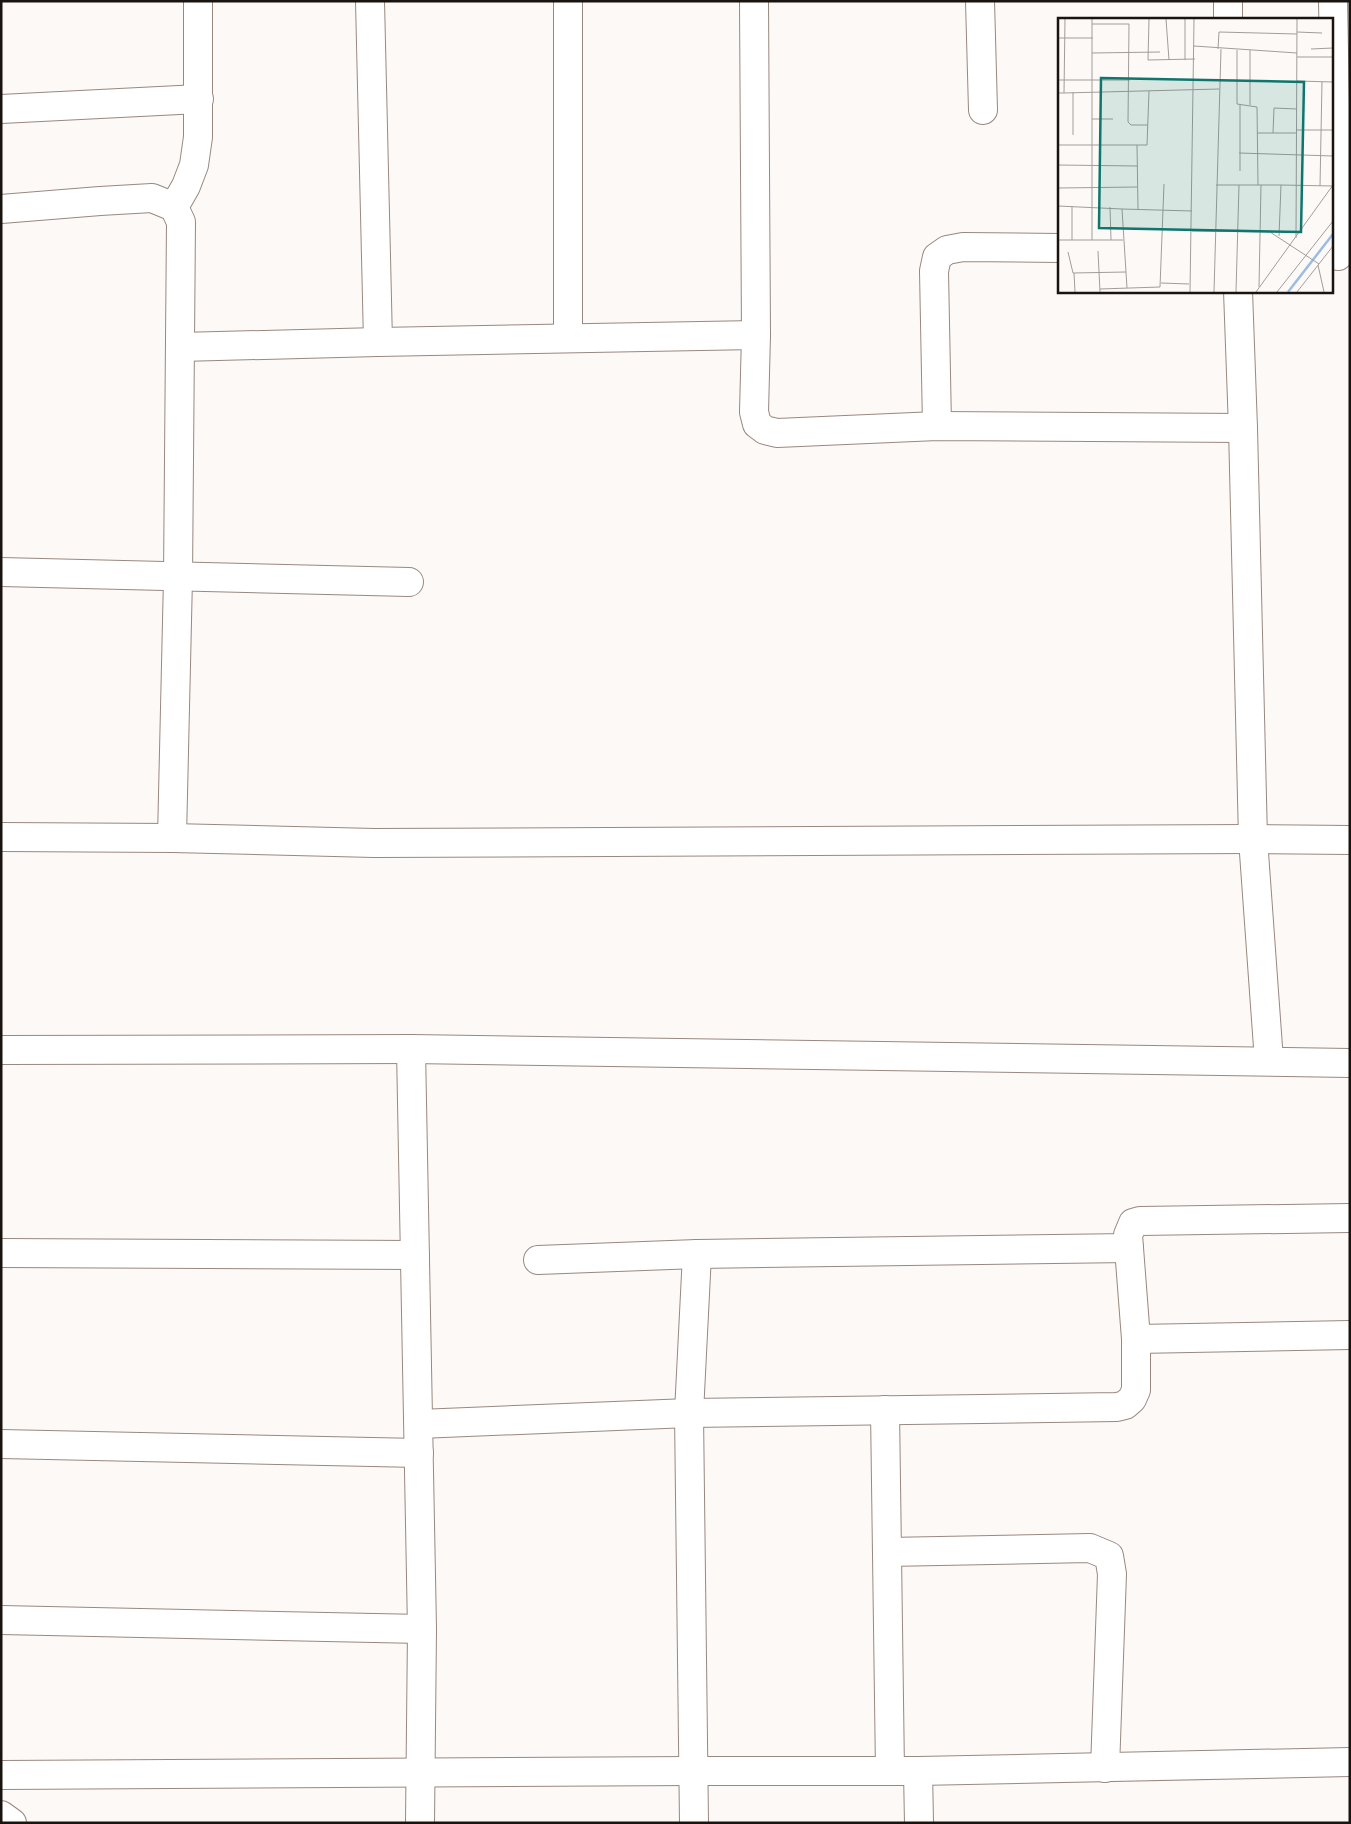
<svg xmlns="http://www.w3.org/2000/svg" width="1351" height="1824" viewBox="0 0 1351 1824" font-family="Raleway,sans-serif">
	<rect width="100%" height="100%" fill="#fcf9f7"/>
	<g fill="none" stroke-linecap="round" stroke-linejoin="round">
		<defs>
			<g id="minor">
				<polyline points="370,1 378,342"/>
				<polyline points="754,1 756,335 754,412 757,424 765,430 777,433 937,426 1243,428"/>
				<polyline points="980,1 983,110"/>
				<polyline points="1228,1 1228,19"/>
				<polyline points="1333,1 1338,256"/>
				<polyline points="1,109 199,99"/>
				<polyline points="174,207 186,186 194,165 198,137 198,1"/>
				<polyline points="1,209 100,201 152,198 174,207 181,222 178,578 172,838"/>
				<polyline points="1238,291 1243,428 1253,839 1269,1061"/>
				<polyline points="568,338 568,1"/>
				<polyline points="180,347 378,342 756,335"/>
				<polyline points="937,426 934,271 937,257 947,250 963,247 1060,248"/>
				<polyline points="1,572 409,582"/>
				<polyline points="1,837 172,838 374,843 1253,839 1350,840"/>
				<polyline points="1,1050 411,1049 1350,1063"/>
				<polyline points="1,1253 415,1255"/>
				<polyline points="538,1260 697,1254 1129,1248"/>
				<polyline points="1136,1339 1350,1335"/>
				<polyline points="885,1410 890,1771"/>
				<polyline points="419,1424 689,1413 1117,1407 1125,1405 1132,1399 1136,1390 1136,1339 1128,1235 1133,1223 1140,1221 1350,1218"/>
				<polyline points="1,1444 419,1453"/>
				<polyline points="887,1552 1090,1548 1109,1556 1112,1574 1105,1768"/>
				<polyline points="1,1620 422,1629 411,1049"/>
				<polyline points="918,1771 919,1823"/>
				<polyline points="1,1775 693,1771 918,1771 1350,1762"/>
				<polyline points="1,1815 12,1823"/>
				<polyline points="420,1823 422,1629"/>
				<polyline points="694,1823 689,1413 697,1254"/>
			</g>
		</defs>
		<use href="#minor" stroke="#988880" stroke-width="30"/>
		<use href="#minor" stroke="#fff" stroke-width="28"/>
	</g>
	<g transform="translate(1058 18)">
		<rect width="275" height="275" fill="#fcf9f7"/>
		<path fill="none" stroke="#9cbce4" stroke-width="2.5" d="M 230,274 L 275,216"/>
		<path fill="none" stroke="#a29d9b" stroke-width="1" d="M 91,1 L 90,42 L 137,41M 108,1 L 111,42M 34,6 L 71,6 L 70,104 L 73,107 L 90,107M 239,14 L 264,15M 0,20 L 35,20M 136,28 L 239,35M 160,31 L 161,14 L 239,16M 253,31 L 275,30M 179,32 L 179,86 L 199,89 L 200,167M 192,32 L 192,87M 34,35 L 102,34M 239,39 L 275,39M 127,42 L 127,1M 0,62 L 72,62M 239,63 L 275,64M 15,74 L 15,117M 0,75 L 6,75 L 7,1M 6,75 L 161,71M 182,87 L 182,153M 34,101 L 55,101M 239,112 L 275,112M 199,115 L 239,115M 215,115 L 216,90 L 239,91M 0,127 L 89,127 L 91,73M 79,127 L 80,191M 181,135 L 275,138M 0,147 L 79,148M 158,167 L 223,167 L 221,218M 223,167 L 275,168M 262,168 L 264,64M 0,170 L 79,169M 0,188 L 64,191M 52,189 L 53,222M 134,213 L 212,214 L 261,246M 238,220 L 239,1M 0,222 L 65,222M 14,222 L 14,188M 34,222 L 34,1M 40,233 L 42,274M 10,234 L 15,255 L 68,254M 260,247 L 266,274M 16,255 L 17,274M 103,265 L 131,266M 201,269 L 203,167M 69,270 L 64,191 L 134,193M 42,271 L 102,269 L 106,166M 132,274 L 136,1M 156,274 L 163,31M 178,274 L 181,167M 198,274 L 275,167M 219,274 L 275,203M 239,274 L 275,228"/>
		<path fill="#0f766e" fill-opacity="0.15" stroke="#0f766e" stroke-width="2.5" d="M 43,60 L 246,64 L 243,214 L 41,210 Z"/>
		<rect width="275" height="275" fill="none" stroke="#1a1411" stroke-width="2.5"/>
	</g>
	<rect width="1351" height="1824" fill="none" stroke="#1a1411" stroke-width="5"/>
</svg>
